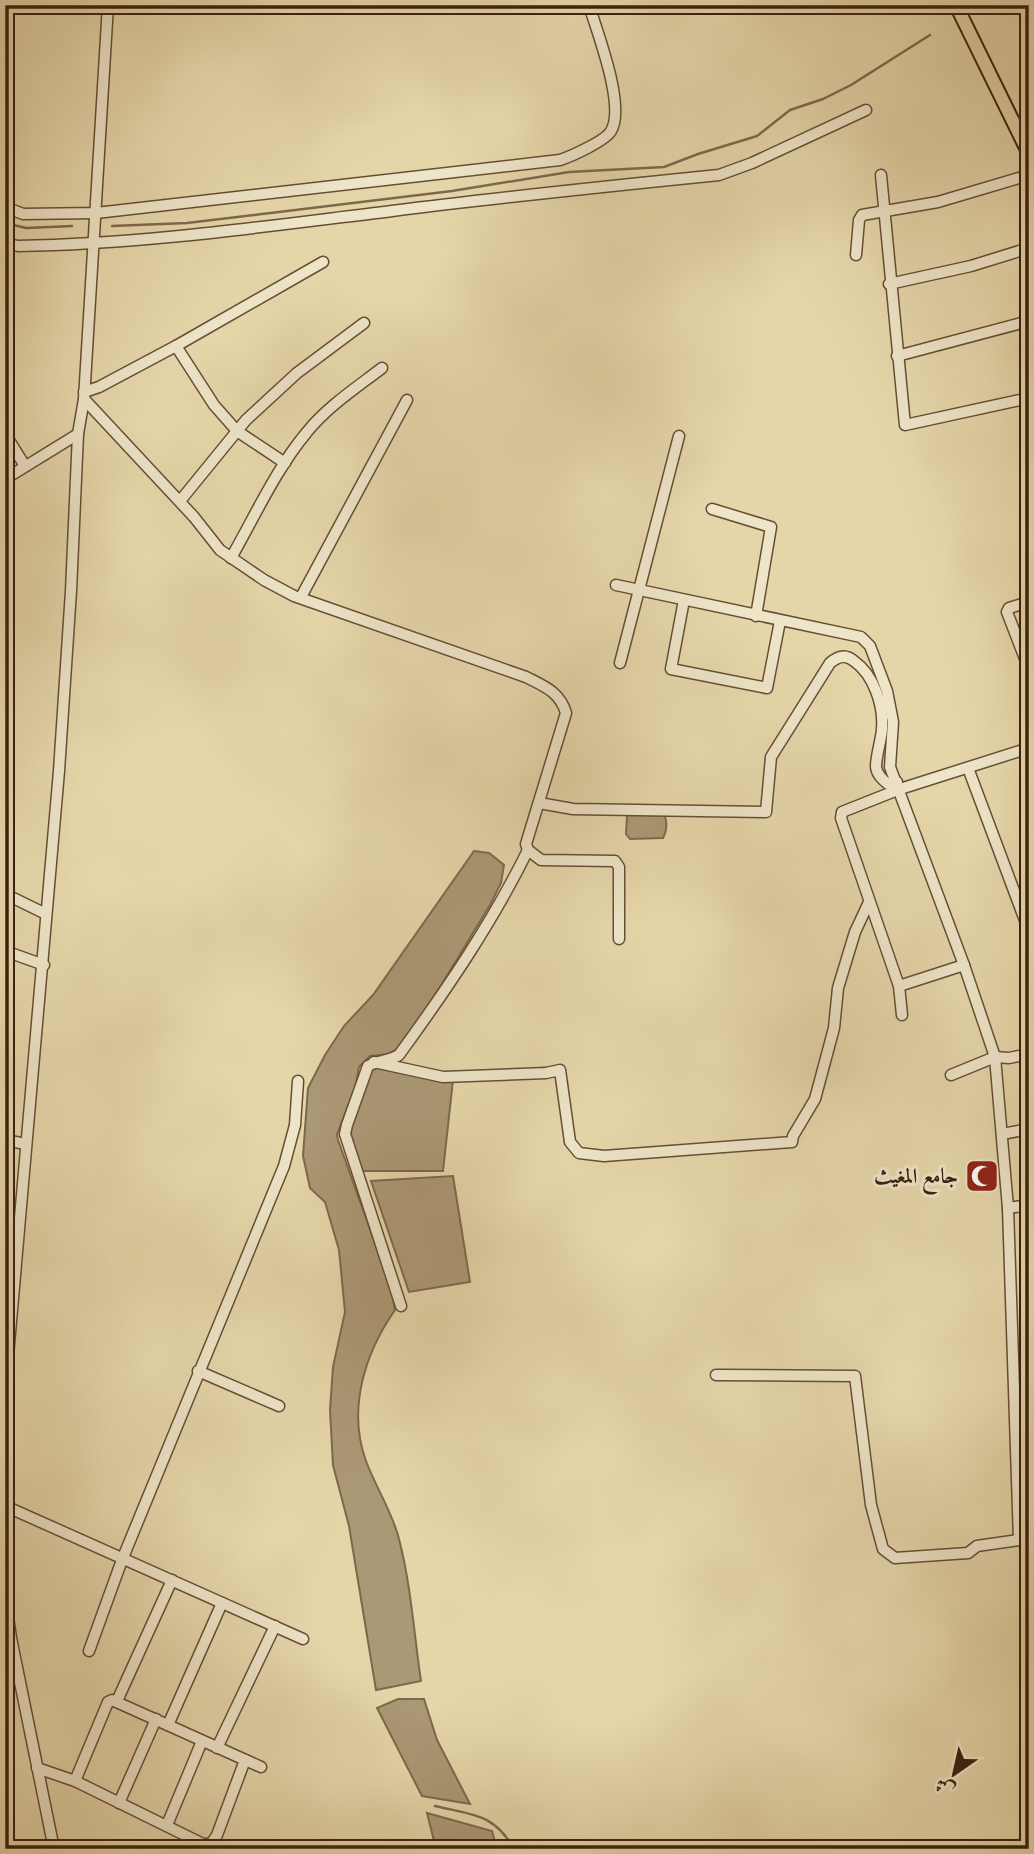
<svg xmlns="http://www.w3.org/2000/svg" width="1034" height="1854" viewBox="0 0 1034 1854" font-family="'IM FELL DW Pica',Amiri,serif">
	<rect width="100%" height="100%" fill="#e5d6aa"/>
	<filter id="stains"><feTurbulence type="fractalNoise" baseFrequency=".00286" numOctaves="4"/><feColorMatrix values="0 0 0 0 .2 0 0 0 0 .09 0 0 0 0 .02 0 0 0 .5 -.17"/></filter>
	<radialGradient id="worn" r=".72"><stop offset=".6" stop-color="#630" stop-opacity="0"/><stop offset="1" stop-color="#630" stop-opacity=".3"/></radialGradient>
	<g fill="#ab9875" stroke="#7e684c" stroke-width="2">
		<path d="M 632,812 L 663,813 C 668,820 667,831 663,838 L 630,839 L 626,834 L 627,815 Z"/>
		<path d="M 474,851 L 489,853 L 504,865 L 501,883 L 490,905 L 431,1002 L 398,1048 L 389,1054 L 370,1056 L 359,1067 L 355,1089 L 337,1134 L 338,1140 L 391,1288 L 395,1310 C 365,1353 347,1409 366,1461 C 376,1488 392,1511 399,1539 C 411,1585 414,1634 421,1681 L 376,1690 L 349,1526 L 333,1465 L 330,1410 L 333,1367 L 345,1312 L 339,1250 L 325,1202 L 310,1188 L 303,1156 L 308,1088 L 325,1055 L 344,1026 L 373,995 Z"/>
		<polygon points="373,1066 453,1080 443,1171 359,1171 347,1134"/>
		<polygon points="453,1176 470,1282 409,1292 371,1181"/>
		<polygon points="398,1699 424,1699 437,1740 470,1804 422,1796 377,1708"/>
		<polygon points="427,1813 492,1831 497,1849 436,1849"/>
	</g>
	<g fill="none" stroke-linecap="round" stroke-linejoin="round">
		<g stroke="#7e684c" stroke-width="2.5">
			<polyline points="5,223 26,228 72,226"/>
			<polyline points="112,226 187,223 452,191 569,172 664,167 698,154 757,136 790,110 823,99 851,85 930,35"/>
			<path d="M 435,1806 C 472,1815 494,1813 514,1849"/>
		</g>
		<defs>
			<g id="minor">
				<polyline points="881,175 905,425 1029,398"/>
				<path d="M 5,207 L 23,214 L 96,213 L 560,160 C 572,156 605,141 611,131 C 626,106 597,32 589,5"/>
				<path d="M 5,243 L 18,246 C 144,244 267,226 392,211 C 501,197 610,186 719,175 L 752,163 L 866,110"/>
				<polyline points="856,255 859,220 862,215 938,202 1029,175"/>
				<polyline points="889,284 971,266 1029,248"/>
				<polyline points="176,346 214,405 237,431 285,463"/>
				<polyline points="897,356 1029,321"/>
				<polyline points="84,392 99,387 176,346 323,262"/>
				<path d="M 84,399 L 194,517 L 220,550 L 264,580 L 294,596 L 526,677 C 544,686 560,692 566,713 L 526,844 L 528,850 L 541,860 L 615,861 L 619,867 L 619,939"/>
				<polyline points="5,434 25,466"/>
				<polyline points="5,479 78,434"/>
				<polyline points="180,501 246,420 297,373 364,323"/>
				<polyline points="712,509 771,527 756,616"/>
				<path d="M 231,558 C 255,516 276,469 307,432 C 327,407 356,388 382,368"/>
				<polyline points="616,585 861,637 870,646 887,691 893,722 890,767 964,965 995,1057 1008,1208 1019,1540"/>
				<polyline points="301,597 407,400"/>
				<polyline points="684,600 671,669 767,688 780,621"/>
				<polyline points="1029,602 1009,608 1007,612 1029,669"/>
				<polyline points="620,663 679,436"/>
				<polyline points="968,768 1029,931"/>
				<path d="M 539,803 L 573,809 L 766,812 L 771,757 L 830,663 C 838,656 846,654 854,661 C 874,675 884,706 882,729 C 881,742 876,755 876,767 C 877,775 883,780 888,784 L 897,782"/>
				<polyline points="5,894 46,914"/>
				<polyline points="5,951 44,965"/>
				<polyline points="899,986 964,965"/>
				<polyline points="902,1015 899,986 841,818 842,812 900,789 1029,748"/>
				<polyline points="374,1062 443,1077 546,1073 560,1070 570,1142 579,1153 604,1156 792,1142 793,1136 815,1099 834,1028 838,988 855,932 869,902"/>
				<polyline points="951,1075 995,1057 1009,1058 1029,1054"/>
				<polyline points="1002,1134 1029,1129"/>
				<polyline points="5,1140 26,1144"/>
				<polyline points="1008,1208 1029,1205"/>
				<path d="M 401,1306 L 345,1134 L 347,1125 L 368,1066 C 378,1060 390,1061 399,1055 C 447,989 492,923 528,850"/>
				<polyline points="198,1371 279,1406"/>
				<polyline points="716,1375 855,1376 871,1505 883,1549 895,1558 968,1553 977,1546 1019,1540 1029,1544"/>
				<polyline points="5,1390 59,771 71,591 78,434 84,399 108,5"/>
				<polyline points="5,1506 303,1639"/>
				<polyline points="5,1596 11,1638 54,1849"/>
				<polyline points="89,1651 122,1560 284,1166 295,1125 298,1081"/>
				<polyline points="117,1701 172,1580"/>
				<polyline points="168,1725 222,1603"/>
				<polyline points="217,1748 275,1626"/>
				<polyline points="37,1768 75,1781 108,1702 112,1700 261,1767"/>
				<polyline points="75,1781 203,1844 211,1844 217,1835 245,1760"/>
				<polyline points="119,1803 156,1719"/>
				<polyline points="167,1825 202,1741"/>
			</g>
			<polyline id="major" points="956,5 1029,154"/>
		</defs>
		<use href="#minor" stroke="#664e36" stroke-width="13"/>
		<use href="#major" stroke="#3b200f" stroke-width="16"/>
		<use href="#minor" stroke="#eee4c8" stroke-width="10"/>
		<use href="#major" stroke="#e5d6aa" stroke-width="12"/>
	</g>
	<defs>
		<symbol id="mosque-square" viewBox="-11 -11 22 22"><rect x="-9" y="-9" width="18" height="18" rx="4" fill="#8f2418" stroke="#eee4c8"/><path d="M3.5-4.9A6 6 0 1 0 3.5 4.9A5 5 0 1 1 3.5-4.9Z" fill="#fff"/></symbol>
	</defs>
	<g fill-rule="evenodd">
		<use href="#mosque-square" x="963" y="1157" width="38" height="38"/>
	</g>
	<g text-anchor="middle" stroke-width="6" stroke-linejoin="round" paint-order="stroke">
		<g font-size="21" font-weight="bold" fill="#3b200f" stroke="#eee4c8" text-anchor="end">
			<text x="958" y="1183">جامع المغيث</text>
		</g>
	</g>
	<rect width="1034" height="1854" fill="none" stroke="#e5d6aa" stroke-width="28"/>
	<rect x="7" y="7" width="1020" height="1840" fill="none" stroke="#3b200f" stroke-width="3.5"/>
	<rect x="14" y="14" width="1006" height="1826" fill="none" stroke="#3b200f" stroke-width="2"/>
	<g transform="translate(954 1774) rotate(214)" stroke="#eee4c8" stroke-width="5" paint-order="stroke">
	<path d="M0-5L12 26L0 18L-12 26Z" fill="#3b200f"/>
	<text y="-10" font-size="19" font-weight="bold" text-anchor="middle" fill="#3b200f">ش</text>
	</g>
	<rect width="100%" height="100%" filter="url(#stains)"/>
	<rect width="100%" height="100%" fill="url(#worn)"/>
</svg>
